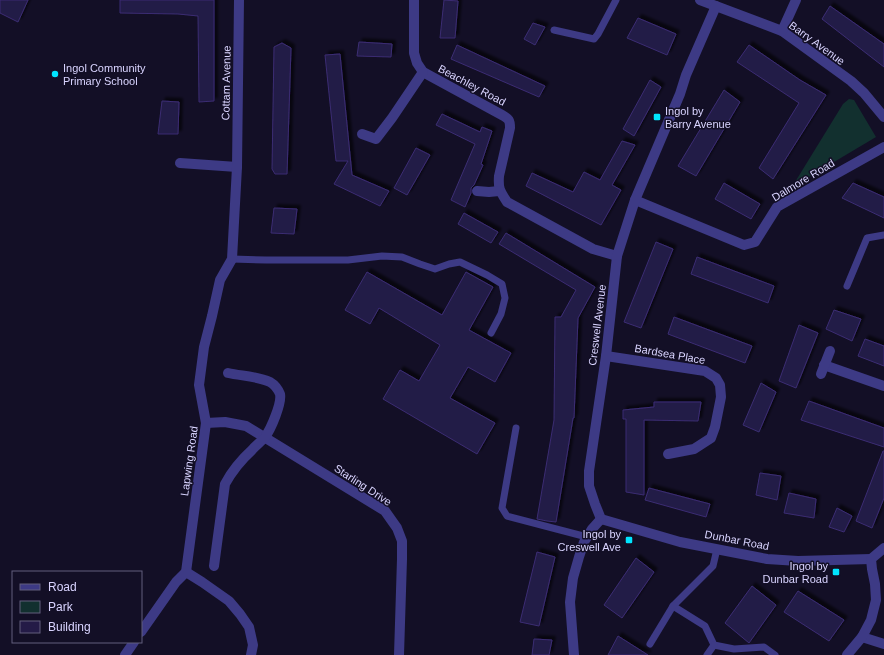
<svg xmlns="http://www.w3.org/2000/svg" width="884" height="655" viewBox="0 0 884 655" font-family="Helvetica,sans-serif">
	<defs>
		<filter id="shadow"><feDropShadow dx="3.5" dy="-3.5" stdDeviation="1" flood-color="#0009"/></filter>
	</defs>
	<rect width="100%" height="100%" fill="#130f26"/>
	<polygon fill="#12302f" points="849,99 854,100 876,137 792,187 843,104"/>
	<g fill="#241b47" stroke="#3b2d73" filter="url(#shadow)">
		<polygon points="0,0 28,0 18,22 0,13"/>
		<polygon points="120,0 214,0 214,101 199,102 198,16 178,14 120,13"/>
		<polygon points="444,0 458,1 455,38 440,38"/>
		<polygon points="830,6 884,44 884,67 822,19"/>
		<polygon points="638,18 676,34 667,55 627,38"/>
		<polygon points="533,23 545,27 535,45 524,39"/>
		<polygon points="359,42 392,44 391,57 357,56"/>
		<polygon points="282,43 291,48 287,174 275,174 272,169 274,47"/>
		<polygon points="457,45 545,86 539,97 451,59"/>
		<polygon points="749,45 800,80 826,95 773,179 759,168 799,103 737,62"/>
		<polygon points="340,54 352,175 389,191 380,206 334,184 348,161 336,161 325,55"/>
		<polygon points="650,80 661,87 634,136 623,129"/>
		<polygon points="724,90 740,102 696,176 678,166"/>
		<polygon points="162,101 179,102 178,134 158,134"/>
		<polygon points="442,114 480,132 482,127 492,131 481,164 483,165 474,185 471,188 471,193 465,207 451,200 475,144 436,125"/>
		<polygon points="622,141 635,145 612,185 621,190 601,225 526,186 532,173 573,192 584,172 600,180"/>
		<polygon points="416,148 430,155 407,195 394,188"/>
		<polygon points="724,183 760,204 751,219 715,199"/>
		<polygon points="853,183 884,197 884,218 842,198"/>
		<polygon points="274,208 297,209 294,234 271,233"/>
		<polygon points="464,213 498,232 491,243 458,224"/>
		<polygon points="506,233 595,287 578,318 574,418 573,418 556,522 547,521 537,519 554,420 555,317 561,317 576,290 499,244"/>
		<polygon points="656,242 673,249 641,328 624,322"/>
		<polygon points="697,257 774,286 768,303 691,274"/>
		<polygon points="367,272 442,315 466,272 493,287 469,330 511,353 495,382 468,367 450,398 495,423 477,454 383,399 400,370 419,381 440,345 379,308 370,324 345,310"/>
		<polygon points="834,310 861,319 852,341 826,329"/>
		<polygon points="674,317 752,346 745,363 668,334"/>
		<polygon points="799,325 818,333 796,388 779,381"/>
		<polygon points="865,339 884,346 884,366 858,356"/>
		<polygon points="761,383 776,392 759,432 743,425"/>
		<polygon points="809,401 884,428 884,447 801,420"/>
		<polygon points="654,402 701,402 698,421 644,420 644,495 626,492 626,419 623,419 623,410 654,407"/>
		<polygon points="883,451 884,451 884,498 872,528 856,521"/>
		<polygon points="760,473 781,476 777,500 756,495"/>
		<polygon points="649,488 710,504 706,517 645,500"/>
		<polygon points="789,493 816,499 814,518 784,513"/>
		<polygon points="837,508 852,516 844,532 829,527"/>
		<polygon points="537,552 555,557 539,626 520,622"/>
		<polygon points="636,558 654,572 622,618 604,605"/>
		<polygon points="752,586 776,605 749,643 725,623"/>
		<polygon points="798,591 844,620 829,641 784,612"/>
		<polygon points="618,636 648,655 608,655"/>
		<polygon points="534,639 552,640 549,655 532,655"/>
	</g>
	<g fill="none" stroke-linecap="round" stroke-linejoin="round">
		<g stroke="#3d3a85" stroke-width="7">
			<polyline points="554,30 594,39 598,34 616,0"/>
			<polyline points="232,259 266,260 348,260 382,256 402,257 420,264 435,269 449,264 460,262 487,275 502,284 505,298 501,314 491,333"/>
			<polyline points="847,286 867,238 884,235"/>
			<polyline points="516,428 502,508 507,516 587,537"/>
			<polyline points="717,549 713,566 673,606 705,626 714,645 734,649 764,647 775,655"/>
			<polyline points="650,644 673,606"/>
			<polyline points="707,655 714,645"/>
		</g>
		<g stroke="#3d3a85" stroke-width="10">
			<path d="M 414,0 L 414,53 L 417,63 L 423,72 L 502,115 C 509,119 510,120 510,128 L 499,176 C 498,189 500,191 507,202 L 593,249 L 617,256"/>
			<polyline points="700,0 782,31 851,81 864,93 884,117"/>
			<polyline points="782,31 796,0"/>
			<polyline points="362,134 376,139 392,118 423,72"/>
			<polyline points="180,163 237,167"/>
			<polyline points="477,191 489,192 499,191"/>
			<polyline points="635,200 744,245 755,242 777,207 884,147"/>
			<polyline points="606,356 705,371 716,378 720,385 721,397 715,427 711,438 694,449 668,454"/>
			<polyline points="824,365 884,386"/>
			<polyline points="821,374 830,351"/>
			<polyline points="206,423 225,422 246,426 385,511 397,528 402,541 402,559 399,655"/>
			<polyline points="601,519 595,504 589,486 589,471 606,356 617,256 635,200 680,94 686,75 716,6"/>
			<polyline points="601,519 680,542 767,559 798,561 871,559"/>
			<path d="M 214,566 L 225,484 C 232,471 241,460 252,450 C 256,445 261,442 265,437 C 271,429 282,403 280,394 C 278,389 275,385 270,382 C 257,376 241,376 228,373"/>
			<polyline points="186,572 202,582 229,601 240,614 249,627 253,645 251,655"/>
			<polyline points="141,632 176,582 186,572 206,423 199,385 204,347 212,316 220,280 232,259 237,167 239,0"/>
			<polyline points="862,637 884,644"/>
			<polyline points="125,655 134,642"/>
			<polyline points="574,655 570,602 573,578 579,557 584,542 592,529 601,519"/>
			<polyline points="847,655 862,637 871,620 876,600 875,584 872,569 871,559 884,548"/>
		</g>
	</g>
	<g fill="#00e5ff" stroke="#130f26" stroke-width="1.5">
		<circle cx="55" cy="74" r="4"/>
		<rect x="653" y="113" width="8" height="8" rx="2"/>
		<rect x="625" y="536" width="8" height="8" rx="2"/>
		<rect x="832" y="568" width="8" height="8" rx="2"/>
	</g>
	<g text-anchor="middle" stroke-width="3" stroke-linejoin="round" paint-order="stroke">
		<g font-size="11" fill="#d9d4ff" stroke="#130f26">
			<text transform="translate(817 43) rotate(36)" y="4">Barry Avenue</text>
			<text transform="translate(226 83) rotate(-89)" y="4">Cottam Avenue</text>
			<text transform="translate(472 85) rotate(28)" y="4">Beachley Road</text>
			<text transform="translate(803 180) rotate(-31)" y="4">Dalmore Road</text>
			<text transform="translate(597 325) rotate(-83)" y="4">Creswell Avenue</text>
			<text transform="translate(670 354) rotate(10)" y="4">Bardsea Place</text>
			<text transform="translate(189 461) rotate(-82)" y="4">Lapwing Road</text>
			<text transform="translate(363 485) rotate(33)" y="4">Starling Drive</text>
			<text transform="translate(737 540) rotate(11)" y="4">Dunbar Road</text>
		</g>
		<g font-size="11" fill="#d9d4ff" stroke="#130f26" text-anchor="start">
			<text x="63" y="72">Ingol Community<tspan x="63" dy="13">Primary School</tspan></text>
			<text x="665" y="115">Ingol by<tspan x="665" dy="13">Barry Avenue</tspan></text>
			<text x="621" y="538" text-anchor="end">Ingol by<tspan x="621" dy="13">Creswell Ave</tspan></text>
			<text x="828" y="570" text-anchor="end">Ingol by<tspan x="828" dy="13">Dunbar Road</tspan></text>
		</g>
	</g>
	<rect x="12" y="571" width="130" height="72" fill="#130f26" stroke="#625e7d"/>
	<rect x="20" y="584" width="20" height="6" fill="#3d3a85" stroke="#625e7d"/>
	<text x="48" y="591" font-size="12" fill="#d9d4ff">Road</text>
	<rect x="20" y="601" width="20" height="12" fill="#12302f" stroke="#625e7d"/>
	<text x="48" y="611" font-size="12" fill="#d9d4ff">Park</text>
	<rect x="20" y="621" width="20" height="12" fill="#241b47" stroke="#625e7d"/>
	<text x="48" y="631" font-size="12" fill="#d9d4ff">Building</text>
</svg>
